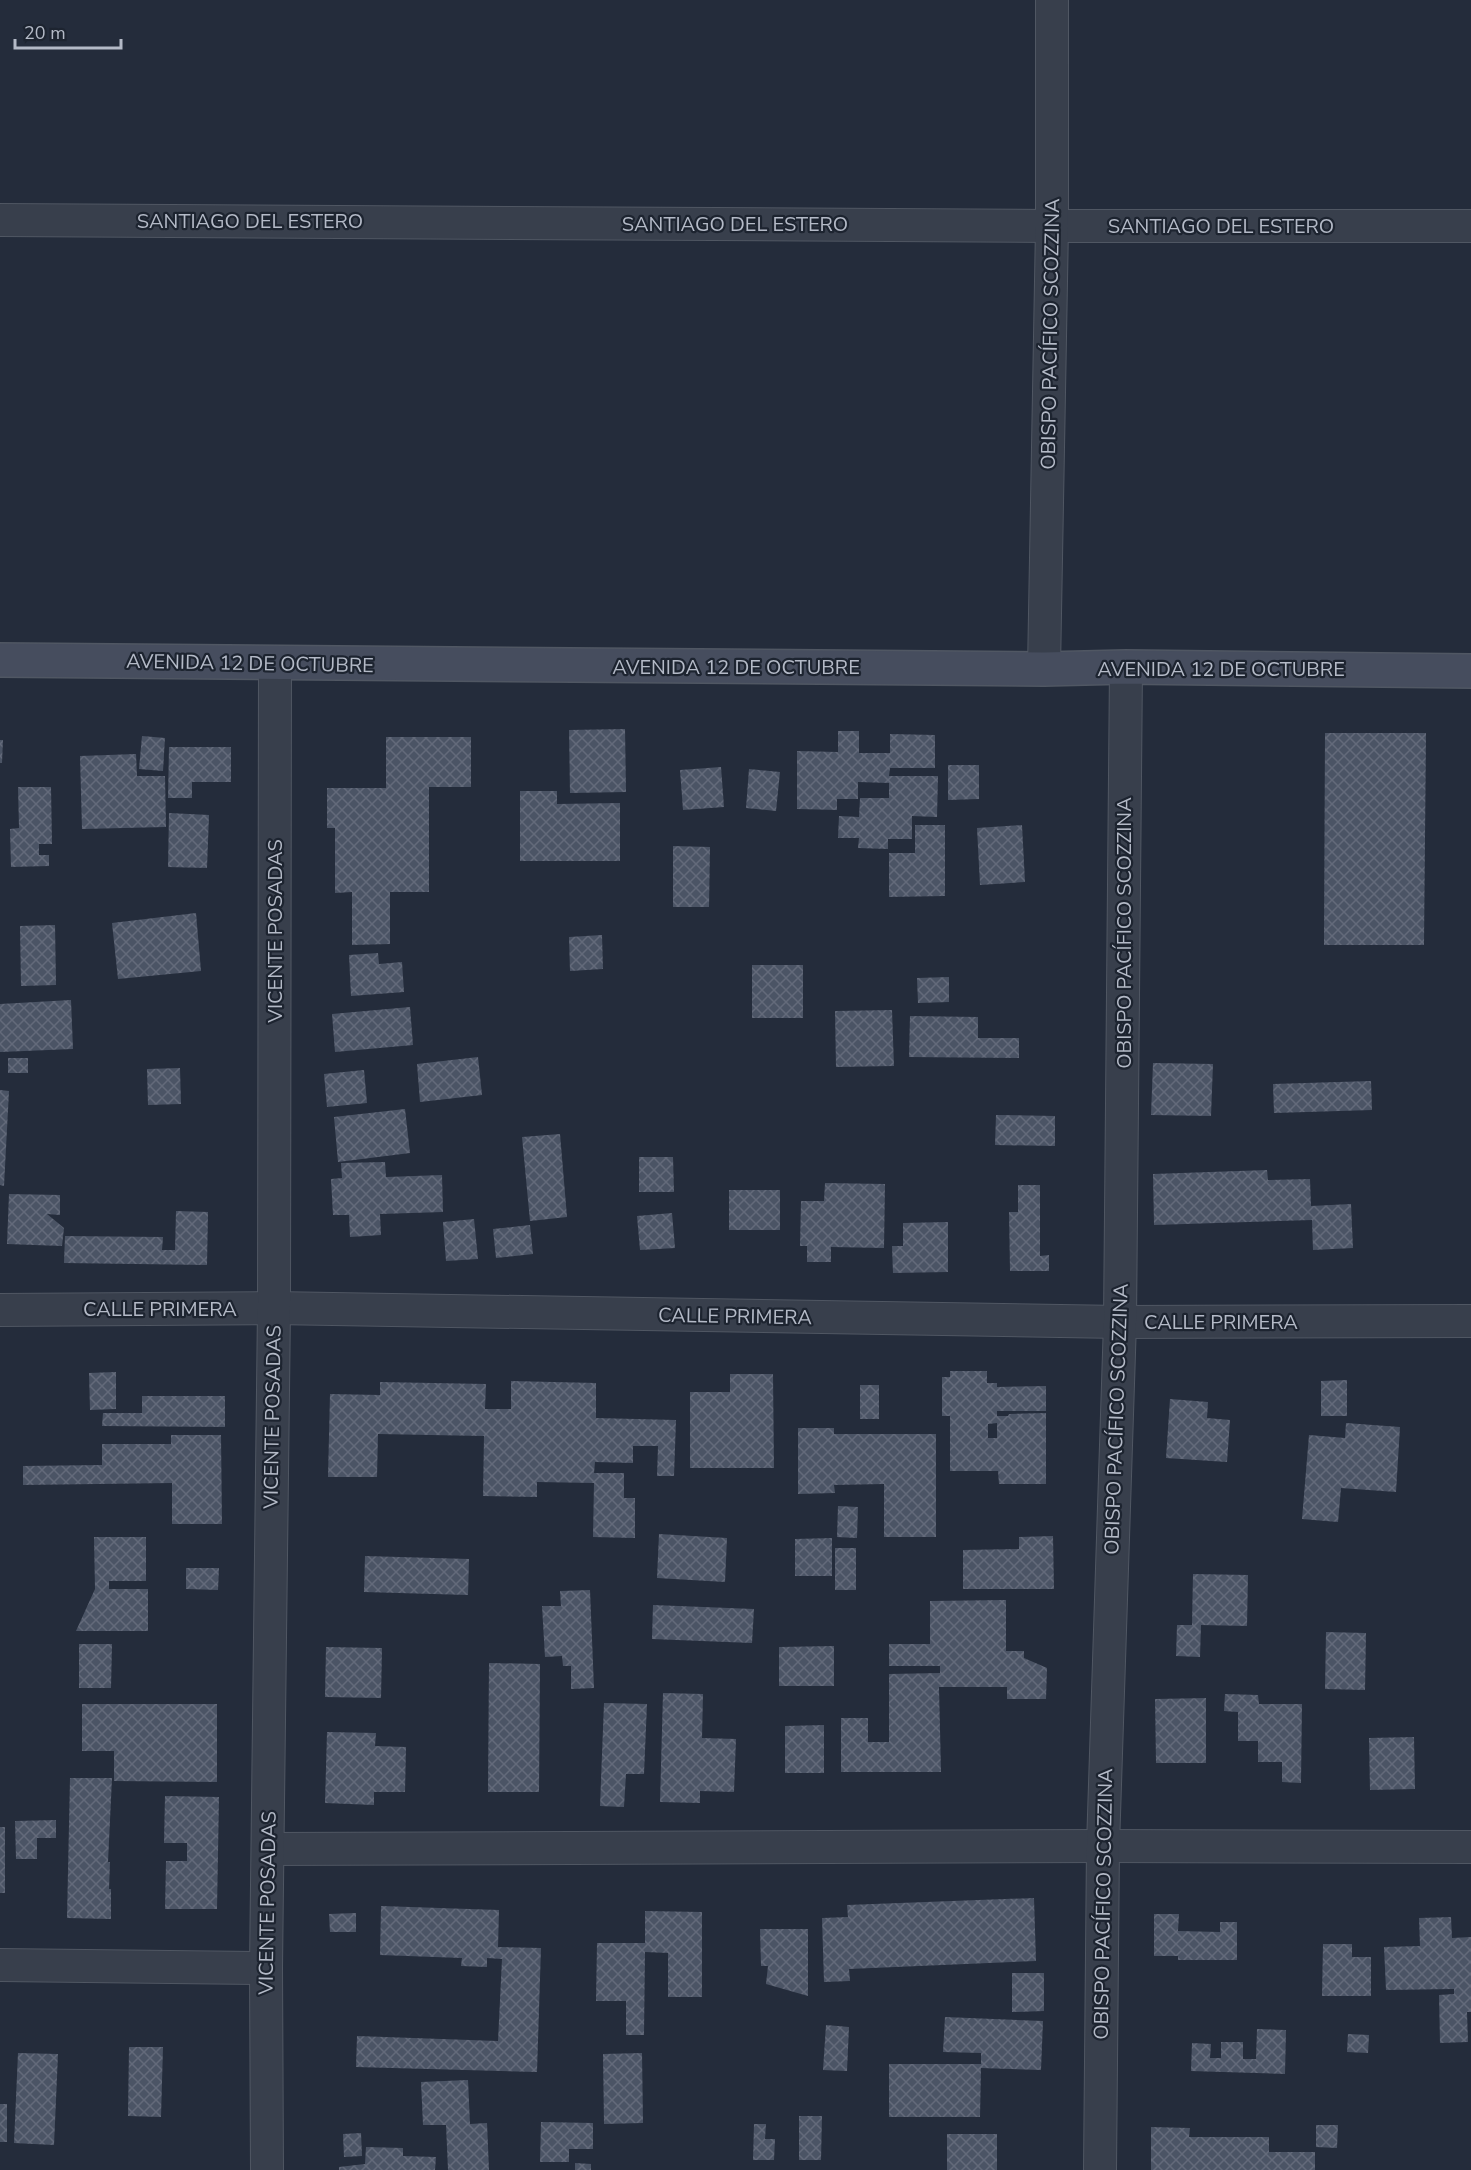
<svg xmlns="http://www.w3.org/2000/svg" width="1471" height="2170" viewBox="0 0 1471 2170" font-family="'Nunito Sans',sans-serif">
	<defs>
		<pattern id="building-cross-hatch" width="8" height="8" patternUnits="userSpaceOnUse" patternTransform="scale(1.5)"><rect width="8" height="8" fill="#4b5465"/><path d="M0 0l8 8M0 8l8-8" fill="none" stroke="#636a7a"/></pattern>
	</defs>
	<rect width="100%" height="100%" fill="#242c3b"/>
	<g fill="url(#building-cross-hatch)" fill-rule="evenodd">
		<polygon points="625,729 626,792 570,793 569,730"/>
		<polygon points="838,731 859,731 859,753 890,753 890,734 935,735 935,768 890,768 889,776 938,776 937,817 912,816 912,839 888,839 888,849 858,848 859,838 838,838 839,816 859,817 860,798 889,798 889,783 858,782 858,799 837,799 837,810 797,809 797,751 838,752"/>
		<polygon points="1325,733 1426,733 1424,945 1324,945"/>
		<polygon points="142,736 165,738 163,771 139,769"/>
		<polygon points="386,737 471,737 471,787 429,787 429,892 390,892 390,944 352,945 352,892 335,893 335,828 327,828 327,788 386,788"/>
		<polygon points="0,740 3,740 2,763 0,763"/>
		<polygon points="169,747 231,747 231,782 192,782 192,798 168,798"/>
		<polygon points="136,754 137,776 165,776 166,827 82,829 80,756"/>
		<polygon points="948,765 979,765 979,799 948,800"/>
		<polygon points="721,767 724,807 683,810 680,770"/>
		<polygon points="749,769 780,772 776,811 746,808"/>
		<polygon points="18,787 51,787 52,844 39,844 39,855 49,855 49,866 11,867 10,829 19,828"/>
		<polygon points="520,791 557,791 557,804 620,803 620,861 520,861"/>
		<polygon points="169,813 209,815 207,868 168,867"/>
		<polygon points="915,825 945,825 945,896 889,897 889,853 915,853"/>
		<polygon points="1022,825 1025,882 980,885 977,828"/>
		<polygon points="673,846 710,847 709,907 673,907"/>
		<polygon points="196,913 201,971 118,979 112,923"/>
		<polygon points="55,925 56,985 21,986 20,926"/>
		<polygon points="602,935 603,969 570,971 569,937"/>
		<polygon points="378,953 379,964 402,962 404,992 351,996 349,955"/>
		<rect x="752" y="965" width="51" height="53"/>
		<polygon points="949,977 949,1002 918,1003 917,978"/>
		<polygon points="71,1000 73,1049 0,1052 0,1004"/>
		<polygon points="410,1007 413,1045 335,1052 332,1014"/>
		<polygon points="892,1010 894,1066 836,1067 835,1011"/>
		<polygon points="910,1016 978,1017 978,1038 1019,1038 1019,1058 909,1057"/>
		<polygon points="478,1057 482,1095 420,1102 417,1064"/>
		<rect x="8" y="1058" width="20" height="15"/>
		<polygon points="1153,1063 1213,1064 1211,1116 1151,1115"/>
		<polygon points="180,1068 181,1104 148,1105 147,1069"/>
		<polygon points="364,1070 367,1103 327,1107 324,1074"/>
		<polygon points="1371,1081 1372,1110 1274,1113 1273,1084"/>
		<polygon points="0,1090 9,1091 4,1186 0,1185"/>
		<polygon points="405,1109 410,1153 338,1162 334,1117"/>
		<polygon points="996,1115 1055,1116 1055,1146 995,1145"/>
		<polygon points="560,1134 567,1217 530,1221 522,1137"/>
		<polygon points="639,1157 673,1157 674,1192 639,1192"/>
		<polygon points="385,1162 386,1177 442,1175 443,1212 380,1214 381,1235 350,1237 349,1215 333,1215 331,1179 342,1178 341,1163"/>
		<polygon points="1267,1170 1268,1180 1310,1179 1311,1206 1351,1204 1353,1248 1313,1250 1312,1220 1154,1225 1153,1174"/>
		<polygon points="825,1183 885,1184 884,1248 831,1247 831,1262 807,1262 807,1246 800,1246 801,1201 824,1201"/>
		<polygon points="1018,1185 1040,1185 1040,1256 1049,1255 1049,1271 1010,1271 1009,1212 1018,1212"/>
		<rect x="729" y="1190" width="51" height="40"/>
		<polygon points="9,1194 60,1195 60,1215 47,1214 64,1228 62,1246 7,1244"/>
		<polygon points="176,1211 208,1212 207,1265 64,1263 65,1236 163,1237 162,1250 175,1250"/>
		<polygon points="672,1213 675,1248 640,1250 637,1216"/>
		<polygon points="474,1219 478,1259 446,1261 443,1222"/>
		<polygon points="948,1222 948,1272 893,1273 892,1246 903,1246 903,1223"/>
		<polygon points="530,1225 533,1254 496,1258 493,1229"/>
		<path d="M 950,1371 L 987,1371 L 987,1383 L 997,1383 L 997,1387 L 1046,1386 L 1046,1411 L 997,1411 L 997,1416 L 1008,1416 L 1009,1414 L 1046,1413 L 1046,1484 L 999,1484 L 998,1471 L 950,1471 L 950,1416 L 942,1416 L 942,1377 L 950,1377 ZM 997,1423 L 997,1438 L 988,1438 L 988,1424 Z"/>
		<polygon points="116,1372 116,1409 90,1410 89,1373"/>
		<polygon points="730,1374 773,1374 774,1468 690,1468 690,1392 730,1392"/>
		<polygon points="1347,1380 1347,1416 1321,1416 1321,1381"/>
		<polygon points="511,1381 596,1383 596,1418 676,1420 674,1476 657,1476 658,1446 633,1446 633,1463 595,1462 594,1473 624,1473 624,1498 635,1498 635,1538 593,1537 594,1483 537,1482 537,1497 483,1496 484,1436 378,1434 377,1477 328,1477 330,1394 380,1395 380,1382 486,1384 485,1409 511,1409"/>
		<rect x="860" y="1385" width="19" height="34"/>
		<polygon points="142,1396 225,1396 225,1427 102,1426 103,1413 142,1413"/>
		<polygon points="1170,1399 1208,1402 1207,1418 1230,1420 1227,1462 1166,1458"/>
		<polygon points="1346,1423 1400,1427 1396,1492 1341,1488 1338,1522 1302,1519 1309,1435 1345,1438"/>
		<polygon points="798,1428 834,1428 834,1434 936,1434 936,1537 884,1537 884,1484 834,1485 835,1493 798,1494"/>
		<polygon points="171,1435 221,1435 222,1524 172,1524 172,1483 23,1485 23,1466 102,1465 102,1444 171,1444"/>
		<polygon points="838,1506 858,1507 857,1538 837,1537"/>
		<polygon points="659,1534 727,1538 725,1582 657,1578"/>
		<polygon points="1053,1536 1054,1589 963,1589 963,1550 1019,1549 1019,1537"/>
		<polygon points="94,1537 146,1537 146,1581 109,1581 109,1589 148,1589 148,1631 76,1631 95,1589"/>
		<polygon points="832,1538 832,1576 795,1576 795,1539"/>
		<rect x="835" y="1548" width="21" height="42"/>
		<polygon points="365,1556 469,1559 468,1595 364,1592"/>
		<polygon points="186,1568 219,1568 218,1590 186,1589"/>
		<polygon points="1193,1574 1248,1575 1247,1626 1201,1625 1200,1657 1176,1656 1177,1625 1192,1625"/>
		<polygon points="590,1590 594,1688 571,1689 571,1666 563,1666 562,1656 545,1657 542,1606 561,1606 560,1591"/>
		<polygon points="1006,1600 1006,1651 1024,1651 1024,1658 1047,1668 1046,1699 1007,1699 1007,1687 939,1687 941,1772 841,1772 841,1718 868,1718 868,1742 889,1742 889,1674 940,1673 940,1666 889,1666 889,1644 930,1644 930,1601"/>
		<polygon points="653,1605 754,1609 752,1643 652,1639"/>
		<polygon points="1326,1632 1366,1633 1365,1690 1325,1689"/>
		<polygon points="79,1644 112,1644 111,1688 79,1688"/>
		<polygon points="834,1646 834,1686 779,1686 779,1647"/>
		<polygon points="326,1647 382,1648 381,1698 325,1697"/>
		<polygon points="489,1663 540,1664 539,1792 488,1792"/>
		<polygon points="663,1693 703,1694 702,1738 736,1739 734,1792 700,1791 700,1803 660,1802"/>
		<polygon points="1225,1694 1258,1695 1259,1704 1302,1704 1301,1783 1282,1782 1282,1762 1258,1762 1258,1741 1238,1741 1238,1712 1224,1711"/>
		<polygon points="1206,1698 1206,1763 1156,1763 1155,1699"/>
		<polygon points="604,1703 647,1704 644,1774 626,1774 624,1807 600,1806"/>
		<polygon points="82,1704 217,1704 217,1782 114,1781 114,1751 82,1751"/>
		<polygon points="824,1725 824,1773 785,1773 785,1726"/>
		<polygon points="327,1732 376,1733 375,1746 406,1747 405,1792 374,1792 374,1805 325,1803"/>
		<polygon points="1414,1737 1415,1789 1370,1790 1369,1738"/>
		<polygon points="70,1778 112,1778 108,1862 110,1862 109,1889 111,1889 111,1919 67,1918"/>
		<polygon points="165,1796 219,1797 217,1909 165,1909 166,1861 187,1861 187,1843 164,1843"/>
		<polygon points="56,1820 56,1838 37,1838 37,1859 16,1859 15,1821"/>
		<rect x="0" y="1827" width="5" height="66"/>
		<polygon points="1034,1898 1036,1961 849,1969 850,1981 824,1982 822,1918 848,1917 847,1905"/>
		<polygon points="381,1906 499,1910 498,1947 541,1948 537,2072 356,2067 357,2036 498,2041 502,1959 487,1958 487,1967 461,1966 462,1958 380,1955"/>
		<polygon points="645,1911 702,1912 702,1997 668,1997 668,1953 645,1952 644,2035 626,2035 626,2001 596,2001 597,1943 645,1943"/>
		<polygon points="356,1913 356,1932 330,1932 329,1914"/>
		<polygon points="1154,1914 1179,1914 1178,1931 1220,1932 1220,1922 1237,1922 1237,1960 1178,1960 1178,1956 1154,1956"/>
		<polygon points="1451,1917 1452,1938 1471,1937 1471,2012 1467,2012 1468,2042 1440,2043 1439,1995 1454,1994 1454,1989 1386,1990 1384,1947 1420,1946 1419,1918"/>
		<polygon points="760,1929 808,1929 808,1996 766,1984 768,1966 761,1966"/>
		<polygon points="1323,1944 1352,1944 1352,1957 1371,1957 1371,1996 1322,1996"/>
		<polygon points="1012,1973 1044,1973 1044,2011 1012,2012"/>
		<polygon points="945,2017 1043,2021 1041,2070 981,2068 980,2117 889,2117 889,2064 981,2064 981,2053 943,2052"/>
		<polygon points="826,2025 849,2027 847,2071 823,2070"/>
		<polygon points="1257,2029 1286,2030 1285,2074 1191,2071 1192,2043 1211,2044 1210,2058 1221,2058 1221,2042 1243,2042 1243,2059 1256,2059"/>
		<polygon points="1348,2034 1369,2035 1368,2053 1347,2052"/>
		<polygon points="129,2047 163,2047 161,2117 128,2116"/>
		<polygon points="18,2053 58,2054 54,2145 14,2143"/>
		<polygon points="642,2053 643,2123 604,2124 603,2054"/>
		<polygon points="468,2080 470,2124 487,2123 489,2170 448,2170 446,2125 423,2125 421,2082"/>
		<rect x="0" y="2104" width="7" height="38"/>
		<polygon points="799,2116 822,2116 821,2160 799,2160"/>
		<polygon points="541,2122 593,2123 593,2149 569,2149 569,2162 540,2162"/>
		<polygon points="754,2124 766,2124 765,2139 775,2139 774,2160 753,2160"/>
		<polygon points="1316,2125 1338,2125 1337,2148 1316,2147"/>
		<polygon points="1151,2127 1190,2128 1189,2137 1269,2137 1269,2152 1315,2152 1315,2170 1151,2170"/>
		<polygon points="361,2133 362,2156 344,2157 343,2134"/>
		<rect x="947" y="2134" width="50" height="36"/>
		<polygon points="366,2147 403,2148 403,2156 436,2157 435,2170 339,2170 339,2167 365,2164"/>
		<polygon points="575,2163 591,2164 591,2170 575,2170"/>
	</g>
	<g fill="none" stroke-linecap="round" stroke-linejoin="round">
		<defs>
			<g id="minor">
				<polyline points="0,220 1052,226 1471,226"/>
				<polyline points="1044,669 1052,226 1052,0"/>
				<polyline points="0,1310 274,1308 1120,1322 1471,1321"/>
				<polyline points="268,1849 1103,1846 1471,1847"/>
				<polyline points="0,1965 266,1968"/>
				<polyline points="267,2170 266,1968 274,1308 275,664"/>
				<polyline points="1100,2170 1103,1846 1120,1322 1126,667"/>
			</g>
			<polyline id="secondary" points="0,660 1044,669 1126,667 1471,671"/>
		</defs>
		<use href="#minor" stroke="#505763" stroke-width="34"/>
		<use href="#secondary" stroke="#505763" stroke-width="36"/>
		<use href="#minor" stroke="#383f4c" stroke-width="32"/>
		<use href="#secondary" stroke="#464d5e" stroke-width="33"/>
	</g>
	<g text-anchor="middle" stroke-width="4.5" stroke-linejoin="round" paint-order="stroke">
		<g font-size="20" fill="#b4bac7" stroke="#1d2430">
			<text x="250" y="228">SANTIAGO DEL ESTERO</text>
			<text x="735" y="231">SANTIAGO DEL ESTERO</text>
			<text x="1221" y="233">SANTIAGO DEL ESTERO</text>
			<text transform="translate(1050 334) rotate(-89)" y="7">OBISPO PACÍFICO SCOZZINA</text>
			<text transform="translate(250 663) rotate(1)" y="7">AVENIDA 12 DE OCTUBRE</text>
			<text x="736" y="674">AVENIDA 12 DE OCTUBRE</text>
			<text x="1221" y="676">AVENIDA 12 DE OCTUBRE</text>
			<text transform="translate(275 931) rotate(-90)" y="7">VICENTE POSADAS</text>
			<text transform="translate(1124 933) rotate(-90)" y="7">OBISPO PACÍFICO SCOZZINA</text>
			<text x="160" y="1316">CALLE PRIMERA</text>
			<text transform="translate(735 1316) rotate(1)" y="7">CALLE PRIMERA</text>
			<text x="1221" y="1329">CALLE PRIMERA</text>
			<text transform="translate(272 1417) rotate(-89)" y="7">VICENTE POSADAS</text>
			<text transform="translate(1116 1419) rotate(-88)" y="7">OBISPO PACÍFICO SCOZZINA</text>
			<text transform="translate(267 1903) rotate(-89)" y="7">VICENTE POSADAS</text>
			<text transform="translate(1103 1904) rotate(-89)" y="7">OBISPO PACÍFICO SCOZZINA</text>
		</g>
	</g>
	<path d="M15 39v9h106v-9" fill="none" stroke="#b4bac7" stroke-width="3"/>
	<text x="24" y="39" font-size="18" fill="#b4bac7" stroke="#1d2430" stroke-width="4.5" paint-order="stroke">20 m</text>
</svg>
